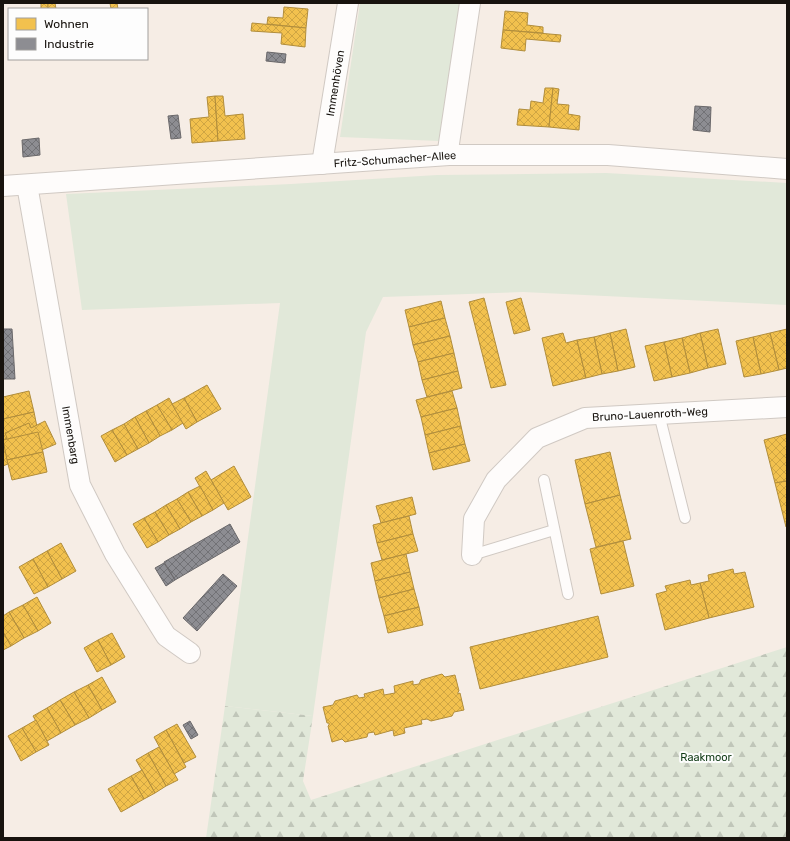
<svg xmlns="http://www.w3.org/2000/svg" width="790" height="841" viewBox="0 0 790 841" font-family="Rubik,sans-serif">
	<defs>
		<pattern id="forest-firs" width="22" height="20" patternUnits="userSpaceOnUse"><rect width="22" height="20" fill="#e1e8d9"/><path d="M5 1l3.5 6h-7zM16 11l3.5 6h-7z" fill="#c0c6b9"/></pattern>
		<pattern id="homes-cross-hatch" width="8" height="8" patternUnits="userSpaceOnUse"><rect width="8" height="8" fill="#f2c14e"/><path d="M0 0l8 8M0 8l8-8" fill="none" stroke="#cfa543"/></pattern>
		<pattern id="industry-cross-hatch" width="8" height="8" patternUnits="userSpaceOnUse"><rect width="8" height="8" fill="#8d8d92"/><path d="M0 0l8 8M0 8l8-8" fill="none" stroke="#727276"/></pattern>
	</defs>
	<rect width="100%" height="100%" fill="#f6ede5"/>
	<g fill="#e1e8d9">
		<polygon points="360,3 461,3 439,141 340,137"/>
		<polygon points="606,173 787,183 787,305 523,292 383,297 366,332 313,716 225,706 280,303 82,310 66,194 291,184 437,175"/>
	</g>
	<polygon fill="url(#forest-firs)" points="787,647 787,838 206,838 225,706 313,716 303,781 311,800"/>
	<g fill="url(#homes-cross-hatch)" stroke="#b18d3b">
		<rect x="41" y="3" width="7" height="6"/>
		<polygon points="48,3 55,3 56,9 48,9"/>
		<polygon points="110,3 117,3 118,9 111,9"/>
		<polygon points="284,7 308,9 306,28 267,24 268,17 283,18"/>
		<polygon points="505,11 528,13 527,25 543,27 543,33 503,30"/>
		<polygon points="252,23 306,28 305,47 281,44 282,33 251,31"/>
		<polygon points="503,30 561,35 560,42 526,39 525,51 501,48"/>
		<polygon points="545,88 553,88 549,127 517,125 519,109 530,110 531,101 543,103"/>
		<polygon points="553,88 559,89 557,104 569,105 568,114 580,116 579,130 549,127"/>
		<polygon points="215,96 218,141 192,143 190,119 209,117 207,97"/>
		<polygon points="215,96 223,96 225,116 243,114 245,139 218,141"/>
		<polygon points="484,298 506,385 491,388 469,302"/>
		<polygon points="521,298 530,330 514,334 506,302"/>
		<polygon points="441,301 445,318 409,327 405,310"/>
		<polygon points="445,318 450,336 413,345 409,327"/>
		<polygon points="626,329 635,367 618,371 610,333"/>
		<polygon points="718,329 726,364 708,368 700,333"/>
		<polygon points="787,329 787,368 779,370 770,333"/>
		<polygon points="563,333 566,343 577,340 586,378 553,386 542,338"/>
		<polygon points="610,333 618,371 602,374 594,337"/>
		<polygon points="700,333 708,368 690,373 682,338"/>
		<polygon points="770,333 779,370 761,374 753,337"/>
		<polygon points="450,336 454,353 418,362 413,345"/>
		<polygon points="594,337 602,374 586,378 577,340"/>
		<polygon points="753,337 761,374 744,377 736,341"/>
		<polygon points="682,338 690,373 672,377 664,342"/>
		<polygon points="664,342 672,377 654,381 645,346"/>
		<polygon points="454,353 458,371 422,380 418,362"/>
		<polygon points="458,371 462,388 427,397 422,380"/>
		<polygon points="207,385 221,409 197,422 184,398"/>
		<polygon points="29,391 34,412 3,419 3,397"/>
		<polygon points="452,391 457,408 421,417 416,400"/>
		<polygon points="169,398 183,423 172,430 157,405"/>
		<polygon points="184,398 197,422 186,429 172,404"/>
		<polygon points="157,405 172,430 160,436 146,411"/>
		<polygon points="457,408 461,426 425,435 421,417"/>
		<polygon points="146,411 160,436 149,443 135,417"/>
		<polygon points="34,412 38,432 3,440 3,419"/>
		<polygon points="135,417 149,443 138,449 124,424"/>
		<polygon points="45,421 56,444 3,466 3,440 7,438 5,433 29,423 31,428"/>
		<polygon points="124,424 138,449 127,455 112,430"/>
		<polygon points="461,426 465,444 429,453 425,435"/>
		<polygon points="112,430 127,455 115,462 101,436"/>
		<polygon points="38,432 43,452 7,460 3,440"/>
		<polygon points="787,434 787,481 775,483 764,440"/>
		<polygon points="465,444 470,461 433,470 429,453"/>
		<polygon points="43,452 47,472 12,480 7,460"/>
		<polygon points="610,452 620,495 585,504 575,460"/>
		<polygon points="234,466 251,497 228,510 211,480"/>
		<polygon points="206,471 224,503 213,510 195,478"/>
		<polygon points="787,481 787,527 786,527 775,483"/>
		<polygon points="200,486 213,510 202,516 188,492"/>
		<polygon points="188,492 202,516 191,522 177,499"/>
		<polygon points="620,495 631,539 596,547 585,504"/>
		<polygon points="412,497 416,514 381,523 376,506"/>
		<polygon points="177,499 191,522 180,529 166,505"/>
		<polygon points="166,505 180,529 169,535 155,512"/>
		<polygon points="155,512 169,535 158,542 144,518"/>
		<polygon points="409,516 413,534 377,543 373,525"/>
		<polygon points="144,518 158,542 147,548 133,524"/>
		<polygon points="413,534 418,551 382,560 377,543"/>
		<polygon points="623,541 634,586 601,594 590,549"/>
		<polygon points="61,543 76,571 62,579 47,551"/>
		<polygon points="47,551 62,579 48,587 33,559"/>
		<polygon points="406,554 410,572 375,581 371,563"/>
		<polygon points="33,559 48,587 34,594 19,567"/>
		<polygon points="733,569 734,574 745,572 754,607 709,618 700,583 709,581 708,575"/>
		<polygon points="410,572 414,589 379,598 375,581"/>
		<polygon points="690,580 691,585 700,583 709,618 665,630 656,594 667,591 665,586"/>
		<polygon points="414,589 419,607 384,616 379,598"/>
		<polygon points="37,597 51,623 38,631 23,605"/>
		<polygon points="23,605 38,631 24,638 9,612"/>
		<polygon points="419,607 423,625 388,633 384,616"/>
		<polygon points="9,612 24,638 11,646 3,632 3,616"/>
		<polygon points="598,616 608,657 480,689 470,647"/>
		<polygon points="3,632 11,646 3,650"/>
		<polygon points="112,633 125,657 111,665 98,640"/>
		<polygon points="98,640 111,665 97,672 84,648"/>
		<polygon points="442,674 445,677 455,675 459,691 458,692 458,694 460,693 464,710 454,712 452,716 431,721 427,719 421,720 422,724 404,728 405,733 394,736 393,730 375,735 374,732 368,733 367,737 345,742 342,739 332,742 328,726 329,725 329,723 327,723 323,707 333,705 335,701 357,695 359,698 365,697 364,694 383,689 384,695 395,693 394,686 413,681 413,685 419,684 421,680"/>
		<polygon points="102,677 116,702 102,710 88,685"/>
		<polygon points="88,685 102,710 89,718 74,692"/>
		<polygon points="74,692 89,718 75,725 60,700"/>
		<polygon points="60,700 75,725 61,733 47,708"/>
		<polygon points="47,708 61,733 47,741 33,716"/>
		<polygon points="36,720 49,745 36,752 22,728"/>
		<polygon points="177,724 196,757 184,763 166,730"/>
		<polygon points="22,728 36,752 21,761 8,736"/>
		<polygon points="166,730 186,767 174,774 154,737"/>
		<polygon points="159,747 178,780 166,786 148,753"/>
		<polygon points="148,753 166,786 155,793 136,760"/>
		<polygon points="142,770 155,793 144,799 131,776"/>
		<polygon points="131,776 144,799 121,812 108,789"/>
	</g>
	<g fill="url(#industry-cross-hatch)" stroke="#6a686a">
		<polygon points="267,52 286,54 285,63 266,61"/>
		<polygon points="695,106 711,107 710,132 693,130"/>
		<polygon points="178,115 181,138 171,139 168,116"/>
		<polygon points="39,138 40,155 23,157 22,140"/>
		<polygon points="3,329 12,329 15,379 3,379"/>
		<polygon points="230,524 240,542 175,580 164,562"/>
		<polygon points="164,563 175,580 166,586 155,568"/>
		<polygon points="223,574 237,586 197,631 183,618"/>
		<polygon points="190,721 198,735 191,739 183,725"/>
	</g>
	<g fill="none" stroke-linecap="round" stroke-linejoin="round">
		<defs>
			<g id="lane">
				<polyline points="659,414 685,518"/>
				<polyline points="544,480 568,594"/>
				<polyline points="472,555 554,530"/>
			</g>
			<g id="street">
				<polyline points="449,155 448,150 470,3"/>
				<polyline points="322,164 348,3"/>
				<polyline points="27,185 80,485 115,554 166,636 190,653"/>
				<polyline points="3,186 449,155 608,155 787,169"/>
				<polyline points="472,555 474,519 496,480 537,438 585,418 787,407"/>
			</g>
		</defs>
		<use href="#lane" stroke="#d0c9c3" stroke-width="12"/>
		<use href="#street" stroke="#d0c9c3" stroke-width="22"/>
		<use href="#lane" stroke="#fefcfb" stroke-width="10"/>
		<use href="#street" stroke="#fefcfb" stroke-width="20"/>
	</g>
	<g text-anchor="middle" stroke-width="4" stroke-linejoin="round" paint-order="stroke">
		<g font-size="11" fill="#18130e" stroke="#fdfdfd">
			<text transform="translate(335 83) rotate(-81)" y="4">Immenhöven</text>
			<text transform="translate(395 159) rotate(-4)" y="4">Fritz-Schumacher-Allee</text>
			<text transform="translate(650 414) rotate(-3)" y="4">Bruno-Lauenroth-Weg</text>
			<text transform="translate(71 435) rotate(80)" y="4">Immenbarg</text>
		</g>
		<g font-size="11" fill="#103a15" stroke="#fdfdfd">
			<text x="706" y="761">Raakmoor</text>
		</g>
	</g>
	<rect width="790" height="841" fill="none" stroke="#18130e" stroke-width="8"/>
	<rect x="8" y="8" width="140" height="52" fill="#fdfdfd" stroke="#a19f9d"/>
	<rect x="16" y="18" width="20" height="12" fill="#f2c14e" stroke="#a19f9d"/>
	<text x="44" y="28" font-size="12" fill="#18130e">Wohnen</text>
	<rect x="16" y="38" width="20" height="12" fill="#8d8d92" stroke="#a19f9d"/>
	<text x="44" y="48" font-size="12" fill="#18130e">Industrie</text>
</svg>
